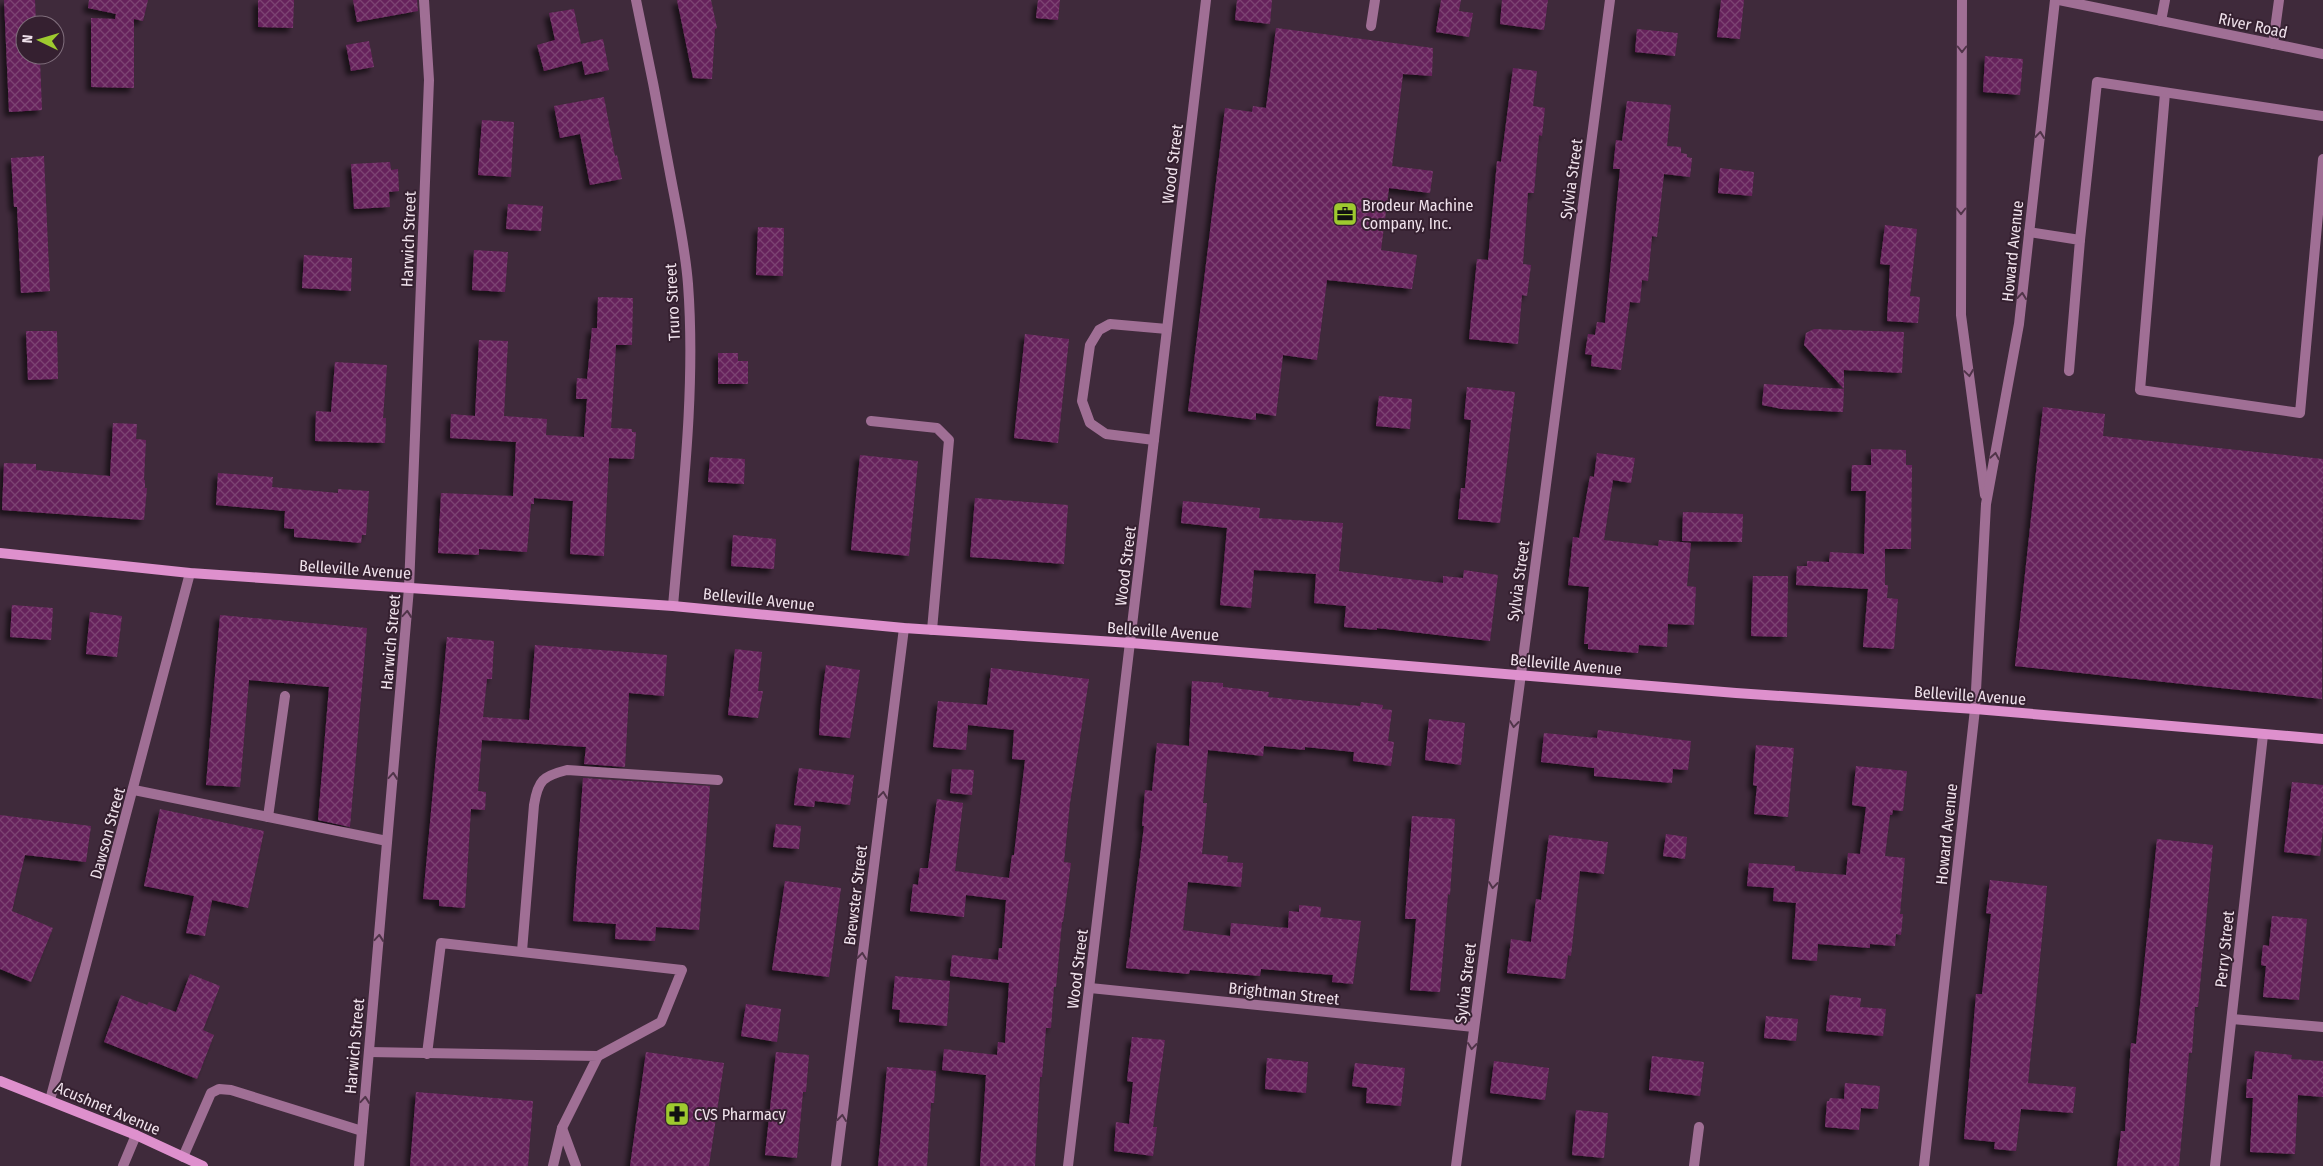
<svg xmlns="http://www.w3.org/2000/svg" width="2323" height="1166" viewBox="0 0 2323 1166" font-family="'Fira Sans Condensed',sans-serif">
	<defs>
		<pattern id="building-cross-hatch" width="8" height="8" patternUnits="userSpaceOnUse" patternTransform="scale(1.25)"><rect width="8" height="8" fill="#66235b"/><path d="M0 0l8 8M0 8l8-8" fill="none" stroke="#7c4373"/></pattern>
		<filter id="shadow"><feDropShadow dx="-4.5" dy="4.5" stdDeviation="2.5" flood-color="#0009"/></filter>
	</defs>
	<rect width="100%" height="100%" fill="#3f2a3b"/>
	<g fill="url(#building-cross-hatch)" filter="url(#shadow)">
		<polygon points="4,0 35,0 36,25 25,25 25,55 37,55 38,60 40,60 42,110 9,112"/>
		<polygon points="89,0 148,0 143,21 134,19 134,88 91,87 91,18 115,19 116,14 88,8"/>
		<polygon points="258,0 294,0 293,28 258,27"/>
		<polygon points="353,0 417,0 418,11 357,22"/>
		<polygon points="677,0 711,0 717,28 715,29 712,79 693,78"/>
		<polygon points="1038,0 1060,0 1058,20 1036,18"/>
		<polygon points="1237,0 1272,0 1270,24 1235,20"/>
		<polygon points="1441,0 1461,0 1459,11 1473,13 1469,37 1436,32"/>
		<polygon points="1502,0 1548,0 1544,30 1500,24"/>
		<polygon points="1721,0 1744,0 1740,39 1717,37"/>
		<polygon points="574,9 581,44 603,39 609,70 585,75 582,61 544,71 537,45 555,40 549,13"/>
		<polygon points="1276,28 1433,48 1432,76 1403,74 1392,166 1433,171 1430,193 1389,188 1381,250 1417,255 1412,289 1327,280 1317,360 1283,355 1276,416 1256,413 1256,420 1188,411 1225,108 1252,112 1253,106 1266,108"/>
		<polygon points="1637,29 1678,33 1675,56 1635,52"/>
		<polygon points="369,41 374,67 351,71 346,45"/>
		<polygon points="1985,56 2023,59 2020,95 1983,92"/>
		<polygon points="1513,68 1537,71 1533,106 1545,108 1542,136 1539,135 1534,193 1528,193 1523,264 1531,265 1527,296 1522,295 1518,344 1469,339 1477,259 1488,260 1497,161 1501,162"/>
		<polygon points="604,97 615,156 617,155 622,179 590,185 580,134 560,138 554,106"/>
		<polygon points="1627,101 1671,105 1667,146 1681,147 1681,153 1687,154 1687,157 1692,158 1690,177 1664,174 1657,237 1652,236 1648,281 1642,280 1640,303 1630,302 1621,370 1591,366 1592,355 1585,354 1588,334 1595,335 1597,322 1605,323 1620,169 1613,169 1616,140 1622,141"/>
		<polygon points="482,120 514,122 511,177 478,175"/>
		<polygon points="44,156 50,291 21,293 17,207 14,207 11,158"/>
		<polygon points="390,162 391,170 398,169 399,191 389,192 390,207 354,209 351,164"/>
		<polygon points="1720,168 1754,172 1752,196 1718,193"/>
		<polygon points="508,204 543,206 541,231 506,229"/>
		<polygon points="1885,225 1917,229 1910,296 1920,297 1918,323 1887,321 1890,265 1880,264"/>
		<polygon points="758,227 784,228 783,276 756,275"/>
		<polygon points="474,250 508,252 505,292 472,290"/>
		<polygon points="304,255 352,258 351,291 302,288"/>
		<polygon points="598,297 633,298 632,345 616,345 611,428 632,429 632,432 636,432 634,459 609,458 604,556 570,554 573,501 534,498 534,504 531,504 527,552 479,549 479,555 438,553 441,493 513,496 516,442 450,438 451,414 475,416 479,340 508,341 504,416 547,419 546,435 584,437 587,399 576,399 577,378 587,379 592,328 597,328"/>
		<polygon points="1814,329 1904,332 1902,373 1844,370 1844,389 1804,345 1806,333"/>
		<polygon points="26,331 57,331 58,379 28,380"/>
		<polygon points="1025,334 1069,339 1058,443 1014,438"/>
		<polygon points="718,353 738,353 738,361 748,361 748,384 718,384"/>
		<polygon points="335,362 387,365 383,418 386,418 385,443 315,441 316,411 331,412"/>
		<polygon points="1764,384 1844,389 1843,412 1782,409 1762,405"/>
		<polygon points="1467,387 1515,392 1500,523 1458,519 1461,488 1465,488 1471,420 1464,419"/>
		<polygon points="1379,396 1412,399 1410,429 1376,426"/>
		<polygon points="2043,407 2105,414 2103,436 2323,459 2322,699 2015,666"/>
		<polygon points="113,423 137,424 136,439 146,440 144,480 145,480 145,488 147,488 144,520 2,510 4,463 36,464 36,470 110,476"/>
		<polygon points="1871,449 1906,450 1906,465 1912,465 1911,549 1885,549 1885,585 1888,585 1887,598 1898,599 1894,649 1863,647 1868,589 1796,585 1797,566 1807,566 1807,561 1829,562 1830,552 1864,554 1866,491 1851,491 1852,465 1871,465"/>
		<polygon points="1597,453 1635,458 1631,483 1613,480 1604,540 1658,546 1659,540 1691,543 1687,586 1696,587 1694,625 1668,624 1667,647 1639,645 1638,653 1588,649 1588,644 1584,644 1589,587 1568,585 1573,537 1579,538 1590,476 1594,477"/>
		<polygon points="860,455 918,461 909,556 851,550"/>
		<polygon points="710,457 745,459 744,484 708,482"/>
		<polygon points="218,473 273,477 272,487 338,493 338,489 369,491 366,535 362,535 361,543 294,537 294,529 284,528 285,511 216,505"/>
		<polygon points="975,498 1068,505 1064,564 970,557"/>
		<polygon points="1183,501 1260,508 1259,518 1343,523 1339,571 1443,583 1443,576 1463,578 1464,570 1498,575 1490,641 1377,628 1377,630 1344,627 1346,606 1314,603 1316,574 1254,570 1251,608 1220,605 1227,528 1181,523"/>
		<polygon points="1683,512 1743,514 1742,542 1682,541"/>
		<polygon points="733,535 776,539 774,569 731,566"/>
		<polygon points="1753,576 1788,576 1787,637 1751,636"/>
		<polygon points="12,605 53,608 51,640 10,637"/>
		<polygon points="90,612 122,616 117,657 86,654"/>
		<polygon points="220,615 367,628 350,827 318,820 329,687 249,680 240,787 206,785"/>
		<polygon points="447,637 494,641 492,679 487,679 483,717 529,720 535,645 667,655 664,696 629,693 625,767 584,764 586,747 482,740 478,791 486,792 485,810 471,809 465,908 439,906 439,900 423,899"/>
		<polygon points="735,649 762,652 758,691 763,691 758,718 728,715"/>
		<polygon points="826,665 860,670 850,738 819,735 821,703"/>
		<polygon points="991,668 1089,679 1070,803 1064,862 1071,863 1063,922 1062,922 1056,987 1054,987 1051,1028 1046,1028 1042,1077 1040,1077 1035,1166 980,1166 986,1075 942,1070 944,1049 997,1055 998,1042 1005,1043 1009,983 950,976 952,955 998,960 999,948 1002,948 1006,900 966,895 964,917 910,911 913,884 918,885 920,868 928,868 937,799 963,803 955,871 1009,878 1012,855 1014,855 1025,760 1012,759 1014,730 968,725 966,750 933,747 938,701 987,705"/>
		<polygon points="1192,681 1223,683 1223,687 1269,692 1268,697 1360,706 1361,702 1383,705 1382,709 1392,710 1388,741 1394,742 1391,766 1353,761 1354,752 1305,747 1305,750 1264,746 1263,756 1208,750 1203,803 1207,803 1202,854 1228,856 1227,862 1243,863 1241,887 1188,882 1183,930 1230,936 1231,923 1288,928 1289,911 1299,912 1299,905 1321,907 1320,917 1361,921 1353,984 1332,982 1333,975 1261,969 1260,976 1190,970 1189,974 1126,968 1144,826 1142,826 1145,790 1152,791 1157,743 1189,746"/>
		<polygon points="1429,719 1465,723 1461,765 1425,760"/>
		<polygon points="1598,730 1691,741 1688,770 1673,769 1672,783 1594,776 1594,768 1541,762 1544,733 1597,738"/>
		<polygon points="1756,745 1794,748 1788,817 1754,814 1757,786 1753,785"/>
		<polygon points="1856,766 1907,771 1903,811 1893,810 1892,815 1890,815 1885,856 1905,858 1900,914 1903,914 1901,935 1896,934 1895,946 1870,944 1870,948 1818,944 1817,961 1792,959 1796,903 1773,901 1774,888 1747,886 1749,863 1795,866 1795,871 1846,875 1848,853 1860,854 1866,807 1852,805"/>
		<polygon points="799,768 854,775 850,805 815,801 814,807 794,805"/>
		<polygon points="952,769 974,770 972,795 950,793"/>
		<polygon points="583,778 710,786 699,930 656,927 655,941 615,939 616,924 573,921"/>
		<polygon points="2292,782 2323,785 2323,829 2320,856 2284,852"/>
		<polygon points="160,809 264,831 248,908 212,900 205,936 186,933 194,896 144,886"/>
		<polygon points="0,815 91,826 86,862 25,855 12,911 53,928 31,982 0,969"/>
		<polygon points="1412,816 1455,819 1450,895 1448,894 1440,992 1410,990 1416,919 1405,919"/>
		<polygon points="776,824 801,826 799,849 773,847"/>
		<polygon points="1666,834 1687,837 1685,859 1663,856"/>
		<polygon points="1549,835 1608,842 1604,874 1580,871 1571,956 1568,955 1565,979 1507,973 1511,939 1531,942 1536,899 1541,900"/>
		<polygon points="2157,839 2213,845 2198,1007 2195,1007 2192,1053 2189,1053 2179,1166 2117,1166 2121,1131 2125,1131 2131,1043 2136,1044"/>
		<polygon points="1990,880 2047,886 2028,1083 2076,1087 2073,1113 2021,1109 2016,1151 1994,1149 1995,1142 1964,1139 1976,994 1982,994 1991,914 1986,913"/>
		<polygon points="785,881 841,888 829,977 772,970"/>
		<polygon points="2272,916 2307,919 2299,1000 2263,997 2266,966 2261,965 2263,945 2269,946"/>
		<polygon points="190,974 220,986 203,1030 214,1035 197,1079 104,1042 121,995 147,1005 149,1002 176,1012"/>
		<polygon points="895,976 950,981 947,1026 899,1022 900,1010 892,1009"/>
		<polygon points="1830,995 1861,998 1860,1007 1886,1009 1883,1036 1826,1031"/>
		<polygon points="746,1004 781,1009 777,1042 741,1036"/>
		<polygon points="1766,1016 1798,1019 1796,1041 1764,1038"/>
		<polygon points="1132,1037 1165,1040 1153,1127 1157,1127 1153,1156 1114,1151 1116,1122 1129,1124 1133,1082 1127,1081"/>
		<polygon points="2255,1051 2292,1055 2291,1059 2323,1061 2323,1097 2298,1095 2295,1154 2250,1152 2253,1098 2246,1098 2247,1079 2252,1079"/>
		<polygon points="646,1052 724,1063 709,1166 630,1166"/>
		<polygon points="776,1052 809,1055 806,1092 803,1092 797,1158 765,1155"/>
		<polygon points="1652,1056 1704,1062 1700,1096 1649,1090"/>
		<polygon points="1267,1058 1308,1062 1306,1093 1265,1089"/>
		<polygon points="1494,1061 1549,1068 1545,1100 1490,1093"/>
		<polygon points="1355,1063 1405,1068 1401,1106 1366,1103 1367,1088 1352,1086"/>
		<polygon points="887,1067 936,1071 934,1103 931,1103 927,1166 878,1166"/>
		<polygon points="1845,1083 1880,1086 1878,1109 1861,1108 1859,1130 1825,1127 1827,1101 1829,1101 1830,1098 1844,1099"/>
		<polygon points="416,1092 533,1101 528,1166 410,1166"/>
		<polygon points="1576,1110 1608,1113 1604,1158 1572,1155"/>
	</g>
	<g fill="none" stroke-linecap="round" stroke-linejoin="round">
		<g stroke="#a06f95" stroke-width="10">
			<polyline points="2161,21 2165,0"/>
			<polyline points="1371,26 1375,0"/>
			<polyline points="2273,44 2279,0"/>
			<polyline points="2165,93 2140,390 2300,413 2323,159"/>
			<polyline points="2029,232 2080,240 2069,371"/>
			<polyline points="2080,240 2097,82 2323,116"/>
			<polyline points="871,421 937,428 949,440 932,630"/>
			<polyline points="1154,440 1106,434 1090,423 1082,401 1090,345 1099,330 1110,324 1167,329"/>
			<polyline points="134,790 387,841"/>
			<polyline points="268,817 285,696"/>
			<path d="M 522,951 L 534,805 C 538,780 543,776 567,770 L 718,780"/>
			<polyline points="369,1052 598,1056 562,1128 553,1166"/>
			<polyline points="427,1054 441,943 682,970 661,1022 598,1056"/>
			<polyline points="562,1128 576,1166"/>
			<polyline points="183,1157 211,1093 219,1089 231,1090 362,1131"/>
			<polyline points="123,1166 136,1135"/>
		</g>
		<g stroke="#a06f95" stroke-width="10">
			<path d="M 636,0 C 648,56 659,112 669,168 C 676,206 685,245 688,284 C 696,390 682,500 673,606"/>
			<polyline points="1962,0 1961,315 1985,495"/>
			<polyline points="2059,0 2323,54"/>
			<polyline points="1090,988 1474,1027"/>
			<polyline points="2232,1019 2323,1027"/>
			<polyline points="50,1100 190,573"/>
			<polyline points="359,1166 409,588 429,80 424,0"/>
			<polyline points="836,1166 904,628"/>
			<polyline points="1456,1166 1610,0"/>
			<polyline points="1694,1166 1699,1127"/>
			<polyline points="1924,1166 1975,709 1986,504 2019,324 2055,0"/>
			<polyline points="2215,1166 2263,735"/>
		</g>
		<polyline stroke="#a06f95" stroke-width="10" points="1068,1166 1206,0"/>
		<g stroke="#de90cd" stroke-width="10">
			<polyline points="0,553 190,573 673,606 904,628 1131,643 1736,693 1975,709 2323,739"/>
			<polyline points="0,1081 136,1135 203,1166"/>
		</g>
	</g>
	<defs><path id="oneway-chevron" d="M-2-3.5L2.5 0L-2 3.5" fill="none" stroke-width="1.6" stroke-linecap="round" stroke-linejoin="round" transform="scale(1.25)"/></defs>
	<g stroke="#503449">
		<use href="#oneway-chevron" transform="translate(1962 49) rotate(90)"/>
		<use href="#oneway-chevron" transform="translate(2040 135) rotate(-84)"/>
		<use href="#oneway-chevron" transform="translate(1961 211) rotate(90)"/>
		<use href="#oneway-chevron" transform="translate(2022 296) rotate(-84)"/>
		<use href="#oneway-chevron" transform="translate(1969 373) rotate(82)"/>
		<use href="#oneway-chevron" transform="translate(1995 456) rotate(-80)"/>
		<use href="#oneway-chevron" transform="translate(407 614) rotate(-85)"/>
		<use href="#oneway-chevron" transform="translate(1514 724) rotate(97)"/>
		<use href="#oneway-chevron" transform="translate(393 776) rotate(-85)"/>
		<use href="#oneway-chevron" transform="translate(883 795) rotate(-83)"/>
		<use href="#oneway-chevron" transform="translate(1493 885) rotate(97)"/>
		<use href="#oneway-chevron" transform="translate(379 938) rotate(-85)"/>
		<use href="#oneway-chevron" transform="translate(862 956) rotate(-83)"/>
		<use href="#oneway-chevron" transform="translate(1472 1046) rotate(97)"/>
		<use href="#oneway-chevron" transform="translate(365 1100) rotate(-85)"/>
		<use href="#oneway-chevron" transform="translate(842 1118) rotate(-83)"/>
	</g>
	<defs>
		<symbol id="office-square" viewBox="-11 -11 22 22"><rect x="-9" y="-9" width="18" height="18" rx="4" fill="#9eca2f" stroke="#352030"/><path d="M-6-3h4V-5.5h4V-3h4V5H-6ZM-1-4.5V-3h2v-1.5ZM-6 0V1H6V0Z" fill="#111"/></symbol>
		<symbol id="pharmacy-square" viewBox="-11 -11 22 22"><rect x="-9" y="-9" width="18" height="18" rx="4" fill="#9eca2f" stroke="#352030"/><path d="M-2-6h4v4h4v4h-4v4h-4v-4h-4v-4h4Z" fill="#111"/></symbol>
	</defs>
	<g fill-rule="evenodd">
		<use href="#office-square" x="1331" y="200" width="28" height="28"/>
		<use href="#pharmacy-square" x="663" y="1100" width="28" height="28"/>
	</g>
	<g text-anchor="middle" stroke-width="4" stroke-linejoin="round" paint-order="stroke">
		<g font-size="16" fill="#efe1eb" stroke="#352030">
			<text transform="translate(2253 25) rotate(12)" y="6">River Road</text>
			<text transform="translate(1172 164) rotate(-83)" y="6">Wood Street</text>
			<text transform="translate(1571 179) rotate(-82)" y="6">Sylvia Street</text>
			<text transform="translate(408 239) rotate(-88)" y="6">Harwich Street</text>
			<text transform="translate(2012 251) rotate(-84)" y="6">Howard Avenue</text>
			<text transform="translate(672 302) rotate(-93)" y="6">Truro Street</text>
			<text transform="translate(1125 566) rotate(-83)" y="6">Wood Street</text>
			<text transform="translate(355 569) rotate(4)" y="6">Belleville Avenue</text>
			<text transform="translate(1518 581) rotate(-82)" y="6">Sylvia Street</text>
			<text transform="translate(759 599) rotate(6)" y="6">Belleville Avenue</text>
			<text transform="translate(1163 631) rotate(4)" y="6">Belleville Avenue</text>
			<text transform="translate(390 642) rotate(-85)" y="6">Harwich Street</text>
			<text transform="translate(1566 664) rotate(5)" y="6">Belleville Avenue</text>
			<text transform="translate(1970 695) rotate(4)" y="6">Belleville Avenue</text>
			<text transform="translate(107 833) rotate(-75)" y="6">Dawson Street</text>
			<text transform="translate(1946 834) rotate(-84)" y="6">Howard Avenue</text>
			<text transform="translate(855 895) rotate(-83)" y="6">Brewster Street</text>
			<text transform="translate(2224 949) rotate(-84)" y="6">Perry Street</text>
			<text transform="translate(1077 969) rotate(-83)" y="6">Wood Street</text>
			<text transform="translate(1465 983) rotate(-83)" y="6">Sylvia Street</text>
			<text transform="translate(1284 993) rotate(6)" y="6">Brightman Street</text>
			<text transform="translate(354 1046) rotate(-85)" y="6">Harwich Street</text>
			<text transform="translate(108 1108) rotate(23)" y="6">Acushnet Avenue</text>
		</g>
		<g font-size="16" fill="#efe1eb" stroke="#352030" text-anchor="start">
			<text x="1362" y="211">Brodeur Machine<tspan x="1362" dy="18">Company, Inc.</tspan></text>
			<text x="694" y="1120">CVS Pharmacy</text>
		</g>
	</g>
	<g transform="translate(40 40) rotate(275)"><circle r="24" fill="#352030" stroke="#7f6d7b"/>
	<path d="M0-4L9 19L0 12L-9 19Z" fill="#9eca2f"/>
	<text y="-8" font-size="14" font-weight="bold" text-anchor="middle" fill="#efe1eb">N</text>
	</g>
</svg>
